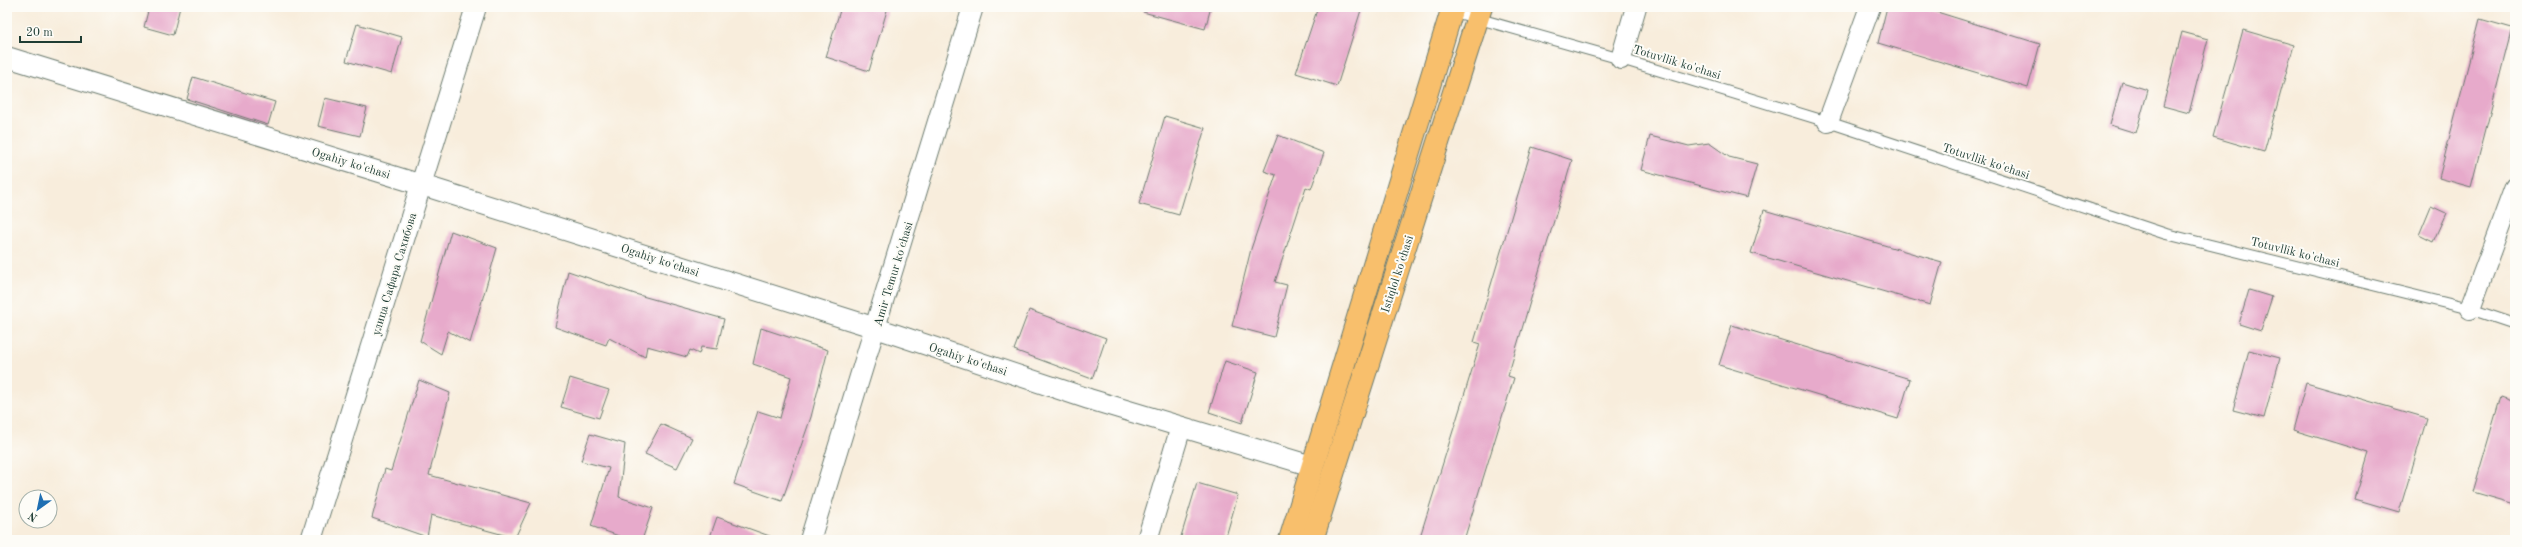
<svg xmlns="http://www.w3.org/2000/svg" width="2522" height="547" viewBox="0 0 2522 547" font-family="'Old Standard TT',serif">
	<rect width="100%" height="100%" fill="#fdfcf7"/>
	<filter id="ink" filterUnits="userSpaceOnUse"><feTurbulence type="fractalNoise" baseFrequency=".025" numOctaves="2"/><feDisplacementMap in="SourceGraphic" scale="8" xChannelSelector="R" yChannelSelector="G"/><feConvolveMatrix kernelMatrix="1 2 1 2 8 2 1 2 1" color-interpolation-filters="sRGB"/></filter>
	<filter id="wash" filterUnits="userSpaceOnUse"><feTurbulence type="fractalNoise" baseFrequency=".012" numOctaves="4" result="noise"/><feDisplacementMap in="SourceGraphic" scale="16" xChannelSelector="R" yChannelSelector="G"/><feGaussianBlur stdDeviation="0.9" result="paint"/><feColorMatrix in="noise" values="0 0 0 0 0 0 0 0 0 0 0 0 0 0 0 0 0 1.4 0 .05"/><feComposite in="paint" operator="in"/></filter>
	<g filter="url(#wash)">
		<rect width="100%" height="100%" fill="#f8eddc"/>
		<g id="blocks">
			<g fill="#e7aacb">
				<polygon points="149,7 180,7 173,35 144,27"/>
				<polygon points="841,7 888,7 869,71 826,57"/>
				<polygon points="1143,7 1211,7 1205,29 1143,12"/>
				<polygon points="1318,7 1362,7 1337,86 1296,73"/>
				<polygon points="1887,7 1921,7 2040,44 2028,88 1878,43"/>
				<polygon points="2480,19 2512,28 2471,187 2439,178"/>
				<polygon points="357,24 402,37 392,74 346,61"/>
				<polygon points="2243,30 2294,45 2264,152 2213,137"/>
				<polygon points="2182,32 2208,39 2189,113 2163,106"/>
				<polygon points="193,77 275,102 268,125 187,99"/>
				<polygon points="2122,82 2148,90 2136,133 2110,125"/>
				<polygon points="325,98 367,108 360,136 318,126"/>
				<polygon points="1165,116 1205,128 1179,215 1139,204"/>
				<polygon points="1278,135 1324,153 1311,189 1306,187 1275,282 1287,285 1274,337 1232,326 1251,249 1276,175 1264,171"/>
				<polygon points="1650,136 1689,146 1709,143 1729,157 1757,164 1747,198 1641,170"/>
				<polygon points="1532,147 1572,160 1508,376 1514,378 1464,540 1419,540 1480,344 1474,342"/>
				<polygon points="2431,206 2446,213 2433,242 2419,235"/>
				<polygon points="1764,210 1942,262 1930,305 1751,253"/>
				<polygon points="451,231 497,248 470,343 448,331 441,354 420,341"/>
				<polygon points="568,271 635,294 724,319 717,349 701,347 699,354 690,350 687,357 647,346 645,357 609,338 606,345 555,327"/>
				<polygon points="2249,290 2272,297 2261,331 2239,324"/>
				<polygon points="1029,310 1106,338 1092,379 1014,350"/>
				<polygon points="1732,325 1910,379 1898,419 1719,365"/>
				<polygon points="761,328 828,350 811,417 782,501 734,484 758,411 780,418 791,377 753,364"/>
				<polygon points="2249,350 2280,358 2264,418 2233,410"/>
				<polygon points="1225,361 1258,372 1242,423 1209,412"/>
				<polygon points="570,378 609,390 599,418 561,407"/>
				<polygon points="419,380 450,393 429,475 531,503 515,538 431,515 427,537 372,518 385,469 391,471"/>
				<polygon points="2306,383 2427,418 2399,512 2355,499 2369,453 2293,430"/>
				<polygon points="2501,396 2515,401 2515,504 2473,492"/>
				<polygon points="661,424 692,438 677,468 645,454"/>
				<polygon points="590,434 625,444 619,497 653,508 642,540 630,540 591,526 609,468 581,461"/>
				<polygon points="1197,483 1238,495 1225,540 1180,540"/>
				<polygon points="717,517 775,538 774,540 709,540"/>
			</g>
		</g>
	</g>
	<g filter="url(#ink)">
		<use href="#blocks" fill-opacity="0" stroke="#6b7b6f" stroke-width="1"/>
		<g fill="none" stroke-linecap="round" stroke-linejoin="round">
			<defs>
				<polyline id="service" points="1451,11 1621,59 1828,122 2166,234 2470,309 2515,324"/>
				<g id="minor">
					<polyline points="7,57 422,185 876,328 1089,399 1312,466"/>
					<polyline points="1621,59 1636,7"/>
					<polyline points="1828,122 1870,7"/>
					<polyline points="2470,309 2515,187"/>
					<polyline points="311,540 476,7"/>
					<polyline points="810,540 973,7"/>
					<polyline points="1147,540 1181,427"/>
				</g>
				<g id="primary">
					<polyline points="1290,540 1453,7"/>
					<polyline points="1312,540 1481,7"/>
				</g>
			</defs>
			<use href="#service" stroke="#6b7b6f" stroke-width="12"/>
			<use href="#minor" stroke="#6b7b6f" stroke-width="22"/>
			<use href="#primary" stroke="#6b7b6f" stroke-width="24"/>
			<use href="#service" stroke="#fff" stroke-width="10"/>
			<use href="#minor" stroke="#fff" stroke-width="20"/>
			<use href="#primary" stroke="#f8bf6c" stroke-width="22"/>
		</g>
	</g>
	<g text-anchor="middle" stroke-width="4" stroke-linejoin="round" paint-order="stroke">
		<g font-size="12" fill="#1f3d34" stroke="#fdfcf7">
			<text transform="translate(1677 62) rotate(17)" y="4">Totuvllik ko'chasi</text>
			<text transform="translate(1986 161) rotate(18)" y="4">Totuvllik ko'chasi</text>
			<text transform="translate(351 163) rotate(17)" y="4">Ogahiy ko'chasi</text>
			<text transform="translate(2295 252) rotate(14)" y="4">Totuvllik ko'chasi</text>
			<text transform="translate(660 260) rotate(18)" y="4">Ogahiy ko'chasi</text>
			<text transform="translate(394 274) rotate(-73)" y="4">улица Сафара Сахибова</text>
			<text transform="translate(893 274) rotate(-73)" y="4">Amir Temur ko'chasi</text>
			<text transform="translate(1397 274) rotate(-72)" y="4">Istiqlol ko'chasi</text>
			<text transform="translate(968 359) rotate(18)" y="4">Ogahiy ko'chasi</text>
		</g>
	</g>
	<rect width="2522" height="547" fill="none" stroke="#fdfcf7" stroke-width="24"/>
	<g transform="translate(38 509) rotate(213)"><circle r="19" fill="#fdfcf7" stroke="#a4b0a9"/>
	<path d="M0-3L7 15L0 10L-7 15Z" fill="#1f6fb2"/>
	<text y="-6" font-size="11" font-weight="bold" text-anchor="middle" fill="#1f3d34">N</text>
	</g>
	<path d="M20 36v6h61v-6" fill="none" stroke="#1f3d34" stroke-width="2"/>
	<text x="26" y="36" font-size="12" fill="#1f3d34" stroke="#fdfcf7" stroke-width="3" paint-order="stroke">20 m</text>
</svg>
